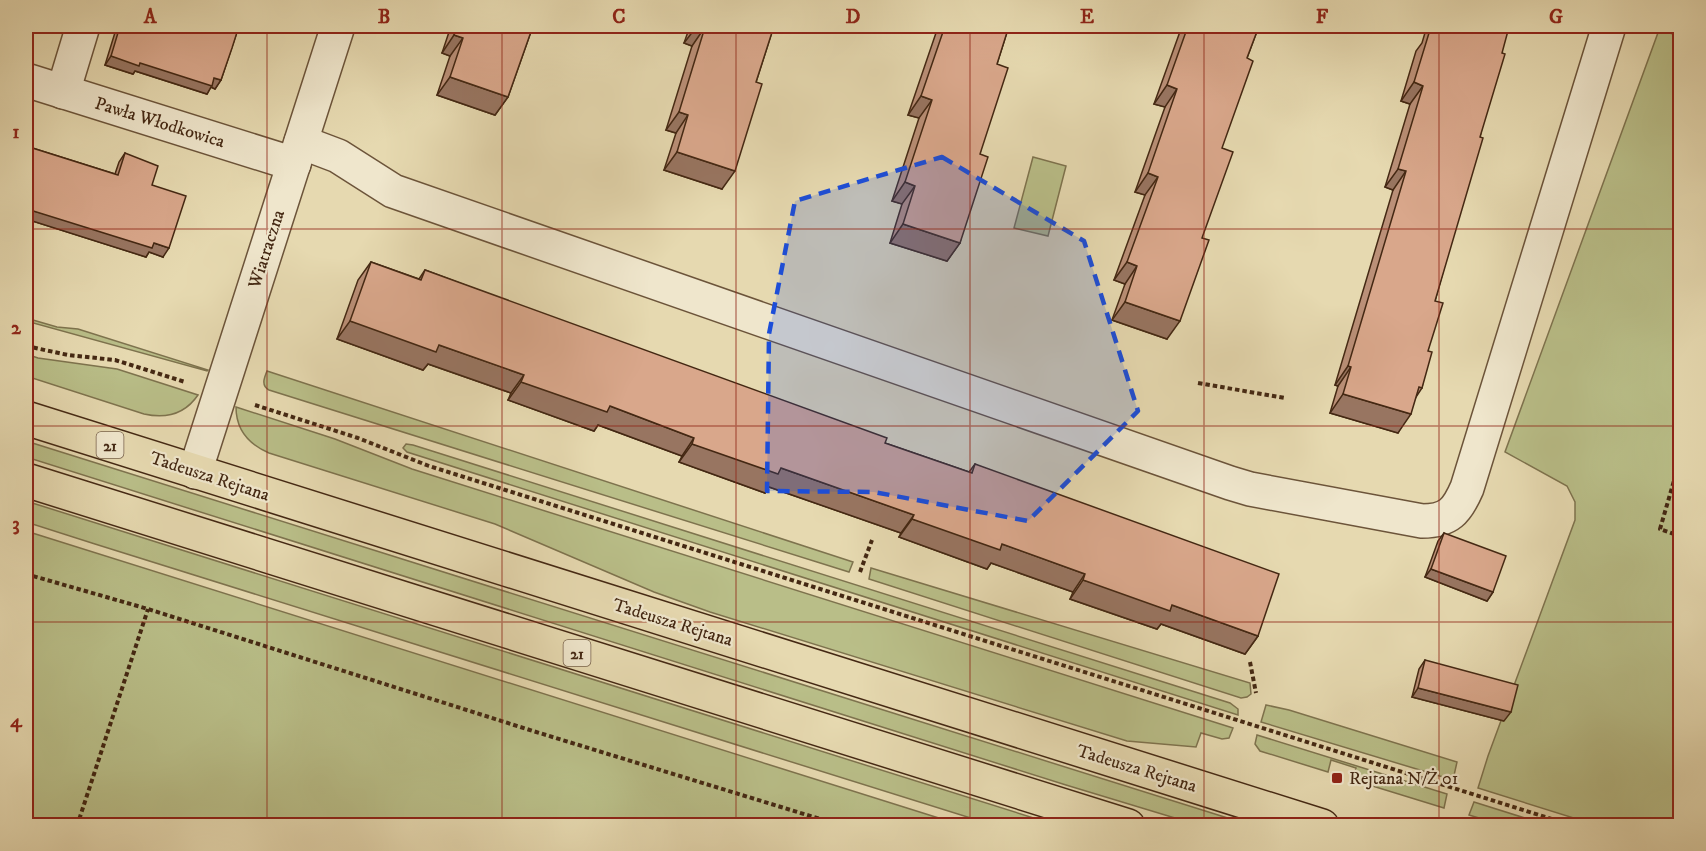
<svg xmlns="http://www.w3.org/2000/svg" width="1706" height="851" viewBox="0 0 1706 851" font-family="'IM FELL DW Pica',serif">
	<rect width="100%" height="100%" fill="#e6d9b0"/>
	<filter id="stains"><feTurbulence type="fractalNoise" baseFrequency=".00333" numOctaves="4"/><feColorMatrix values="0 0 0 0 .2 0 0 0 0 .09 0 0 0 0 .02 0 0 0 .5 -.17"/></filter>
	<radialGradient id="worn" r=".72"><stop offset=".6" stop-color="#630" stop-opacity="0"/><stop offset="1" stop-color="#630" stop-opacity=".3"/></radialGradient>
	<g fill="#b9be88" stroke="#7e734e" stroke-width="1.5">
		<polygon points="1659,30 1680,36 1680,825 1596,825 1478,788 1488,756 1575,520 1575,502 1567,486 1505,452"/>
		<polygon points="1033,157 1066,166 1048,236 1014,228"/>
		<polygon points="26,318 57,327 78,329 208,370 207,371 26,321"/>
		<path d="M 26,354 L 38,358 L 117,369 L 198,395 C 185,414 166,419 144,414 L 26,376 Z"/>
		<path d="M 267,371 L 853,562 L 849,572 L 269,390 C 261,386 264,378 267,371 Z"/>
		<path d="M 236,407 L 335,439 L 412,469 L 1233,728 L 1229,738 L 1222,739 L 1201,733 L 1196,747 L 1127,741 L 710,612 L 654,592 L 495,524 L 269,453 C 248,444 236,430 236,407 Z"/>
		<polygon points="26,441 1250,825 1198,825 1066,785 26,457"/>
		<polygon points="406,444 413,445 1230,703 1238,709 1238,715 407,452 403,448"/>
		<polygon points="26,501 1056,825 993,825 95,544 26,522"/>
		<polygon points="26,531 961,825 26,825"/>
		<polygon points="871,568 1250,683 1251,694 1247,697 1241,698 869,579"/>
		<polygon points="1266,705 1289,710 1457,762 1453,780 1261,722"/>
		<polygon points="1257,735 1447,794 1444,808 1353,780 1356,768 1331,760 1328,772 1260,751 1255,744"/>
		<polygon points="1474,802 1547,825 1502,825 1469,815"/>
	</g>
	<g fill="none" stroke-linecap="round" stroke-linejoin="round">
		<defs>
			<g id="minor">
				<polyline points="26,80 294,164"/>
				<polyline points="63,92 83,26"/>
				<path d="M 301,142 L 338,156 L 393,191 L 1230,483 L 1250,489 L 1422,521 C 1449,521 1457,511 1467,488 L 1609,26"/>
				<polyline points="195,472 338,26"/>
			</g>
			<g id="major">
				<polyline points="26,418 1322,826"/>
				<polyline points="26,480 1128,826"/>
			</g>
		</defs>
		<use href="#minor" stroke="#6c543a" stroke-width="36"/>
		<use href="#major" stroke="#442813" stroke-width="36"/>
		<g stroke="#442813" stroke-width="4" stroke-dasharray="4.5 3" stroke-linecap="butt">
			<polyline points="26,346 68,355 115,360 185,382"/>
			<polyline points="1198,383 1285,398"/>
			<polyline points="255,405 358,438 429,466 1574,826"/>
			<polyline points="1680,460 1660,529 1680,536"/>
			<polyline points="860,572 872,540"/>
			<polyline points="26,574 148,609 533,731 843,826"/>
			<polyline points="1250,662 1256,693"/>
			<polyline points="77,826 148,609"/>
		</g>
		<use href="#minor" stroke="#efe6cc" stroke-width="33"/>
		<use href="#major" stroke="#e6d9b0" stroke-width="33"/>
	</g>
	<g fill="#bb9078" stroke="#442813" stroke-width="1.5">
		<polygon points="117,26 239,26 221,80 215,89 211,87 207,94 135,71 133,74 105,65"/>
		<polygon points="451,26 533,26 508,97 495,115 437,95 450,56 442,53"/>
		<polygon points="690,26 774,26 722,189 664,170 676,133 666,130 692,46 684,43"/>
		<polygon points="935,26 1009,26 997,64 980,154 960,243 947,261 890,243 902,204 892,201 919,118 908,115 938,27"/>
		<polygon points="1182,26 1259,26 1247,58 1167,339 1112,320 1125,284 1114,280 1145,195 1135,192 1165,107 1154,104"/>
		<polygon points="1427,26 1504,26 1480,137 1435,301 1428,351 1422,388 1416,397 1398,433 1330,413 1338,386 1335,385 1393,190 1385,187 1410,104 1401,101 1416,51 1422,43"/>
		<polygon points="26,146 115,174 119,162 125,153 152,185 163,257 149,252 146,257 26,219"/>
		<polygon points="371,262 419,279 425,270 885,443 969,472 975,464 1258,636 1245,654 1161,624 1157,629 1070,599 1073,592 991,563 987,569 899,537 901,533 769,487 765,493 679,462 682,456 598,425 594,431 508,400 511,393 428,364 423,370 337,339 358,280"/>
		<polygon points="1444,533 1493,592 1487,601 1425,577 1438,541"/>
		<polygon points="1425,660 1504,721 1412,697 1419,669"/>
	</g>
	<g fill="#987561" stroke="#442813" stroke-width="1.5">
		<polygon points="697,26 705,27 692,46 684,43"/>
		<polygon points="454,35 463,38 450,56 442,53"/>
		<polygon points="111,56 214,78 221,80 215,89 211,87 207,94 135,71 133,74 105,65"/>
		<polygon points="450,77 508,97 495,115 437,95"/>
		<polygon points="1414,82 1423,86 1410,104 1401,101"/>
		<polygon points="1167,85 1177,89 1165,107 1154,104"/>
		<polygon points="921,96 932,100 919,118 908,115"/>
		<polygon points="679,112 688,115 676,133 666,130"/>
		<polygon points="677,152 735,171 722,189 664,170"/>
		<polygon points="1398,169 1406,171 1393,190 1385,187"/>
		<polygon points="1148,173 1158,177 1145,195 1135,192"/>
		<polygon points="905,182 915,186 902,204 892,201"/>
		<polygon points="26,204 31,206 26,214"/>
		<polygon points="30,210 154,243 169,248 163,257 149,252 146,257 26,219 26,216"/>
		<polygon points="903,224 960,243 947,261 890,243"/>
		<polygon points="1127,262 1137,266 1125,284 1114,280"/>
		<polygon points="1125,302 1180,321 1167,339 1112,320"/>
		<polygon points="350,321 439,345 524,375 511,393 428,364 423,370 337,339"/>
		<polygon points="1348,366 1351,367 1338,386 1335,385"/>
		<polygon points="521,382 610,406 694,438 682,456 598,425 594,431 508,400"/>
		<polygon points="1343,394 1411,414 1398,433 1330,413"/>
		<polygon points="692,444 781,468 914,515 901,533 769,487 765,493 679,462"/>
		<polygon points="912,519 1002,544 1085,574 1073,592 991,563 987,569 899,537"/>
		<polygon points="1431,569 1493,592 1487,601 1425,577"/>
		<polygon points="1083,580 1172,605 1258,636 1245,654 1161,624 1157,629 1070,599"/>
		<polygon points="1418,688 1511,712 1504,721 1412,697"/>
	</g>
	<g fill="#d9a78b" stroke="#442813" stroke-width="1.5">
		<polygon points="120,26 239,26 232,48 221,80 214,78 212,86 140,63 139,66 111,56"/>
		<polygon points="458,26 533,26 508,97 450,77 463,38 454,35"/>
		<polygon points="700,26 774,26 756,82 762,84 735,171 677,152 688,115 679,112 705,27"/>
		<polygon points="945,26 1009,26 997,64 1008,68 980,154 988,157 960,243 903,224 915,186 905,182 932,100 921,96"/>
		<polygon points="1188,26 1259,26 1247,58 1253,61 1222,148 1233,152 1202,238 1209,240 1180,321 1125,302 1137,266 1127,262 1158,177 1148,173 1177,89 1167,85"/>
		<polygon points="1435,26 1504,26 1509,27 1502,53 1505,54 1480,137 1483,138 1435,301 1443,303 1428,351 1432,352 1422,388 1419,387 1411,414 1343,394 1351,367 1348,366 1406,171 1398,169 1423,86 1414,82 1429,33 1432,33"/>
		<polygon points="26,146 118,175 125,153 158,166 152,185 186,196 169,248 154,243 152,248 30,210 31,206 26,204"/>
		<polygon points="371,262 421,280 425,270 887,438 885,443 972,473 975,464 1279,574 1258,636 1172,605 1170,611 1083,580 1085,574 1002,544 1000,550 912,519 914,515 781,468 778,474 692,444 694,438 610,406 607,412 521,382 524,375 439,345 436,352 350,321"/>
		<polygon points="1444,533 1506,556 1493,592 1431,569"/>
		<polygon points="1425,660 1518,685 1511,712 1418,688"/>
	</g>
	<path fill="#1d4ed8" fill-opacity="0.2" stroke="#1d4ed8" stroke-width="4.5" stroke-dasharray="12 8" stroke-linejoin="round" d="M 942,157 L 1084,241 L 1138,411 L 1028,521 L 874,492 L 767,491 L 769,334 L 795,201 Z"/>
	<path fill="none" stroke="#8f2418" stroke-width="1.5" stroke-opacity="0.55" d="M 267,26 L 267,826M 502,26 L 502,826M 736,26 L 736,826M 970,26 L 970,826M 1204,26 L 1204,826M 1439,26 L 1439,826M 26,229 L 1680,229M 26,426 L 1680,426M 26,622 L 1680,622"/>
	<rect fill="#8f2418" stroke="#efe6cc" stroke-width="2" x="1331" y="772" width="12" height="12" rx="3"/>
	<g text-anchor="middle" stroke-width="4.5" stroke-linejoin="round" paint-order="stroke">
		<g fill="#efe6cc" stroke="#77614a" stroke-width="1.5">
			<rect x="96.5" y="432" width="27" height="26" rx="4.5"/>
			<rect x="563.5" y="640" width="27" height="26" rx="4.5"/>
		</g>
		<g font-size="16" font-weight="bold" fill="#442813">
			<text x="110" y="451">21</text>
			<text x="577" y="659">21</text>
		</g>
		<g font-size="18" fill="#442813" stroke="#efe6cc">
			<text transform="translate(160 122) rotate(17)" y="6">Pawła Włodkowica</text>
			<text transform="translate(266 249) rotate(-72)" y="6">Wiatraczna</text>
			<text transform="translate(210 476) rotate(18)" y="6">Tadeusza Rejtana</text>
			<text transform="translate(673 622) rotate(17)" y="6">Tadeusza Rejtana</text>
			<text transform="translate(1137 768) rotate(17)" y="6">Tadeusza Rejtana</text>
		</g>
		<g font-size="18" fill="#442813" stroke="#efe6cc" text-anchor="start">
			<text x="1349" y="784">Rejtana N/Ż 01</text>
		</g>
	</g>
	<rect width="1706" height="851" fill="none" stroke="#e6d9b0" stroke-width="66"/>
	<rect x="33" y="33" width="1640" height="785" fill="none" stroke="#8f2418" stroke-width="2"/>
	<g font-size="20" text-anchor="middle" font-weight="bold" fill="#8f2418">
		<text x="150" y="23">A</text>
		<text x="384" y="23">B</text>
		<text x="619" y="23">C</text>
		<text x="853" y="23">D</text>
		<text x="1087" y="23">E</text>
		<text x="1322" y="23">F</text>
		<text x="1556" y="23">G</text>
		<text x="16" y="138">1</text>
		<text x="16" y="334">2</text>
		<text x="16" y="530">3</text>
		<text x="16" y="727">4</text>
	</g>
	<rect width="100%" height="100%" filter="url(#stains)"/>
	<rect width="100%" height="100%" fill="url(#worn)"/>
</svg>
